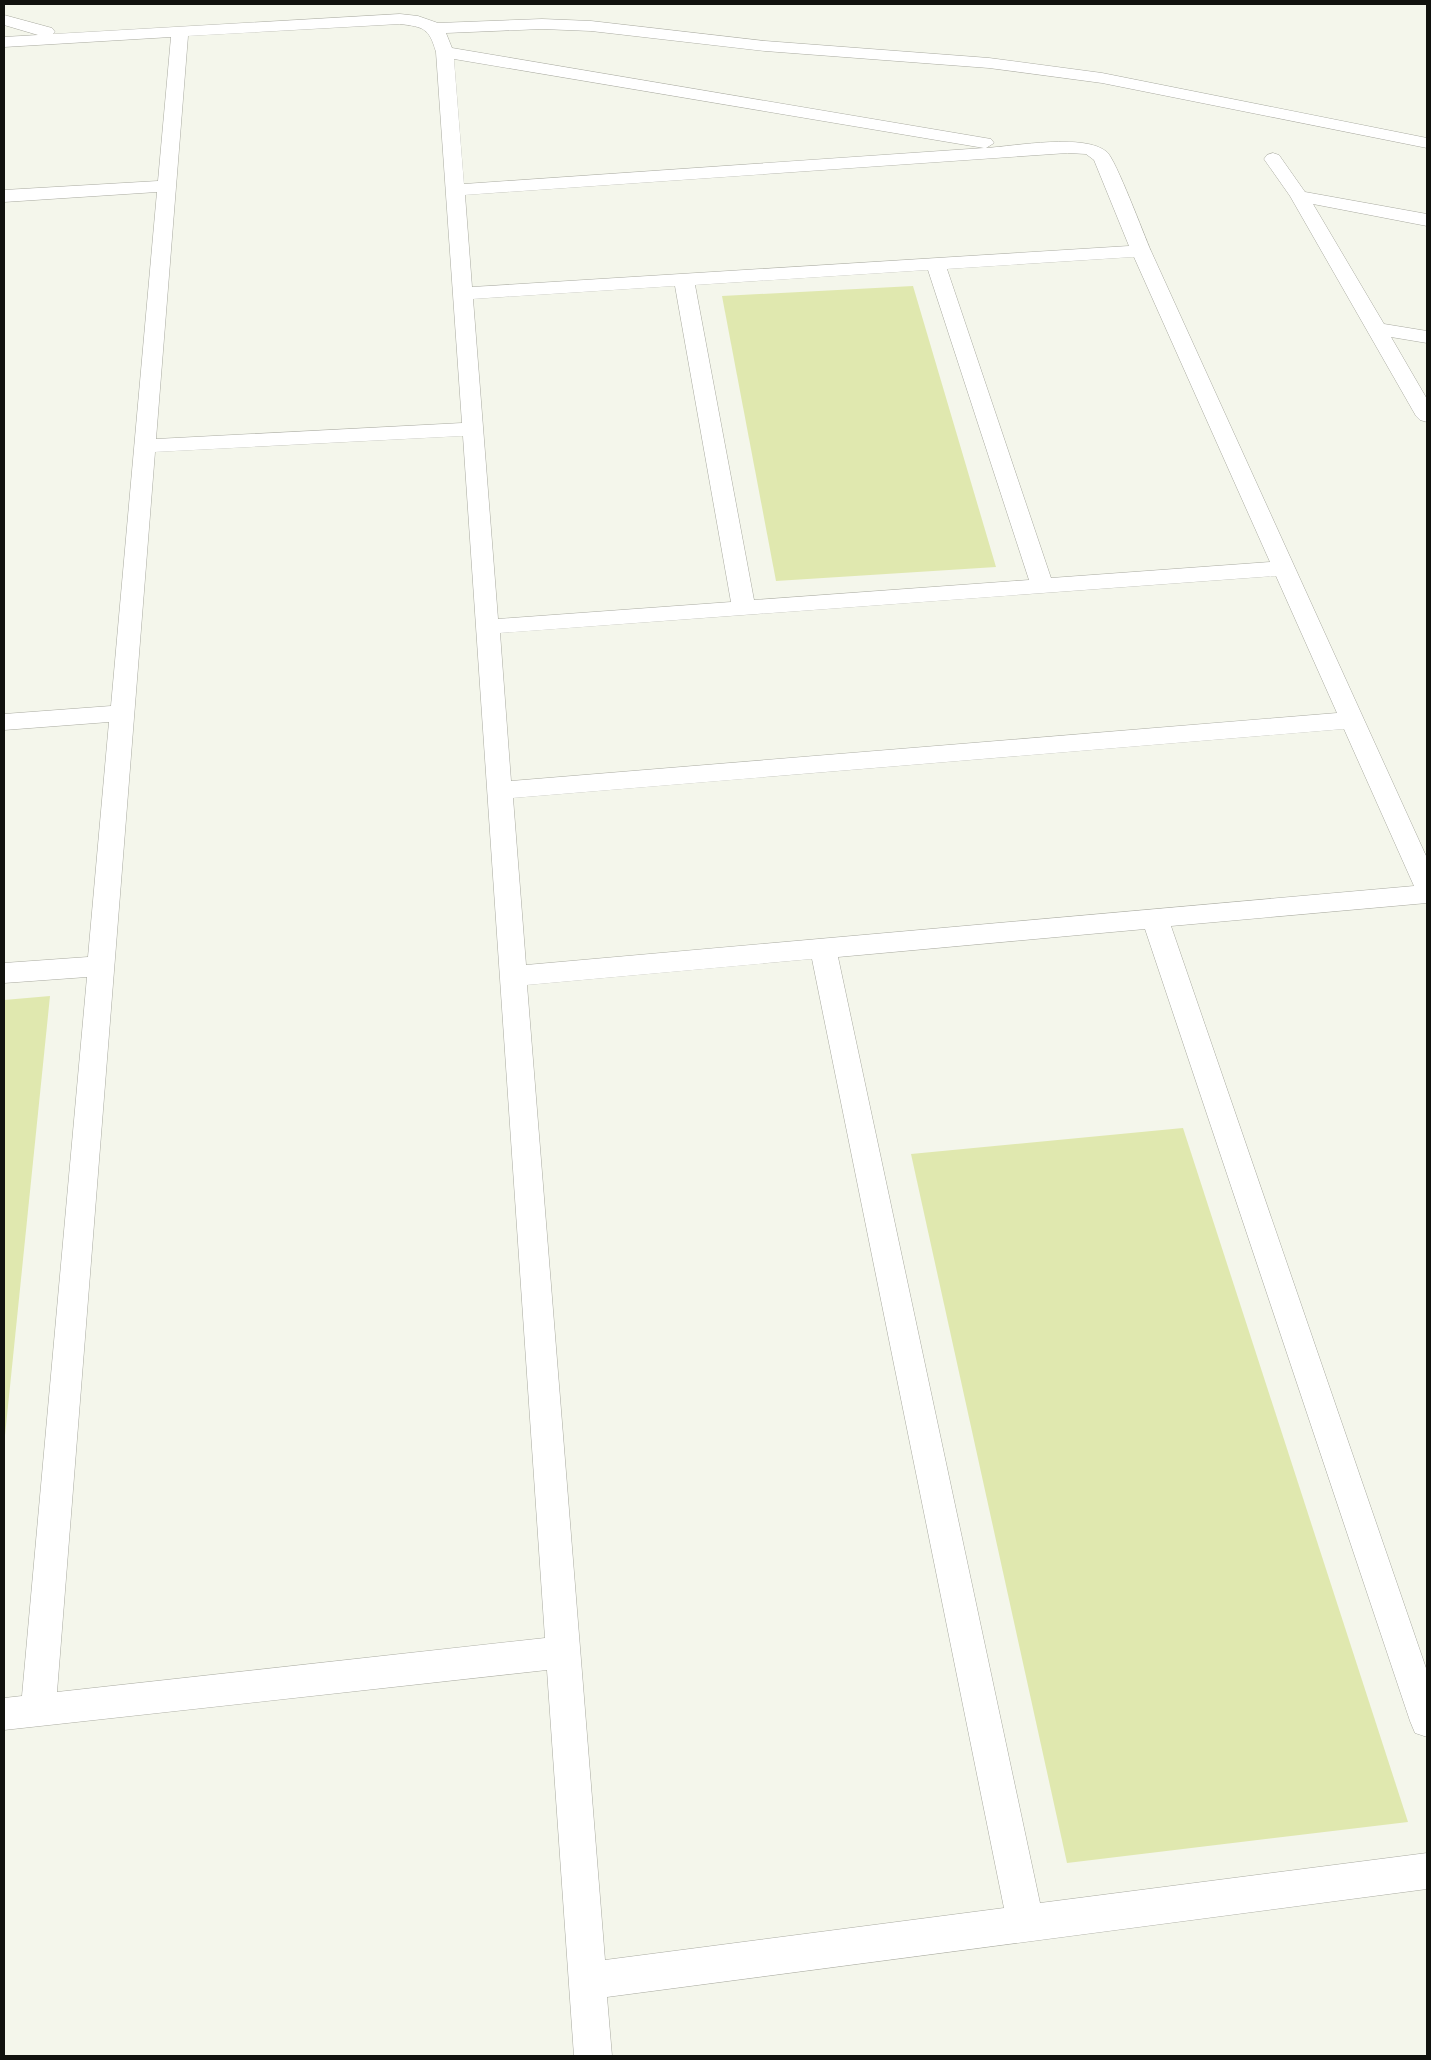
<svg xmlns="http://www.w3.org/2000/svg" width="1431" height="2060" viewBox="0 0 1431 2060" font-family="'Space Grotesk',sans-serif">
	<rect width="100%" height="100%" fill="#f4f6eb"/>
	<g fill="#e0e8af">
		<polygon points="913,286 996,567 776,581 722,296"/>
		<polygon points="50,996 4,1445 4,1000"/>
		<polygon points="1183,1128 1408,1822 1067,1863 911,1154"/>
	</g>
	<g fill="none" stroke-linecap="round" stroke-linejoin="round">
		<defs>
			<g id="minor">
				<path d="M 400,14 L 418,16 L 438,23 L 542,19 L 591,21 L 765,41 L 989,58 L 1102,73 L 1427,138 L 1427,148 L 1102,83 L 989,68 L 765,51 L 591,31 L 542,29 L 446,33 L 452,48 L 991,139 L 994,143 L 986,148 C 1016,146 1085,133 1107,152 C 1116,160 1144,235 1151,251 L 1427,858 L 1427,903 L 1171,926 L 1427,1671 L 1427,1737 L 1415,1733 L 1410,1721 L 1145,929 L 838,957 L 1040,1903 L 1427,1853 L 1427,1889 L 607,1997 L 612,2056 L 574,2056 L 547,1670 L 4,1730 L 4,1698 L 22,1696 L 87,977 L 4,983 L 4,963 L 88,957 L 109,722 L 4,730 L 4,714 L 111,706 L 157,192 L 4,202 L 4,190 L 158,181 L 171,37 L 4,47 L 4,37 L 38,35 L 4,25 L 4,15 L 52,28 L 55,32 L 53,34 ZM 400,24 C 424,27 429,28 436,52 L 462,423 L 156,439 L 188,36 ZM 454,59 L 984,148 L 464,184 ZM 1068,153 L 1086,154 L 1094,160 L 1129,246 L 472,287 L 465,195 ZM 1134,257 L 1270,562 L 1051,578 L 947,269 ZM 928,270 L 1029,580 L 754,600 L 695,285 ZM 675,286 L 731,602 L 498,619 L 473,299 ZM 463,436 L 545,1638 L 57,1692 L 155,452 ZM 1276,576 L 1337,713 L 511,781 L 500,633 ZM 1344,729 L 1414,886 L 526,965 L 513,798 ZM 812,959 L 1004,1908 L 605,1960 L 527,985 Z"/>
				<polygon points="1273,153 1279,155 1305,192 1427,214 1427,226 1313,204 1384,324 1427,331 1427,343 1391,337 1427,399 1427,422 1420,420 1416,416 1290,196 1264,159 1267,155"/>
			</g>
		</defs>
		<use href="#minor" stroke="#a9aaa0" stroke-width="1"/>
		<use href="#minor" fill="#fff" fill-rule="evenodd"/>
	</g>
	<rect width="1431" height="2060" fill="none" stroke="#11120e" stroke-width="10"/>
</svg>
